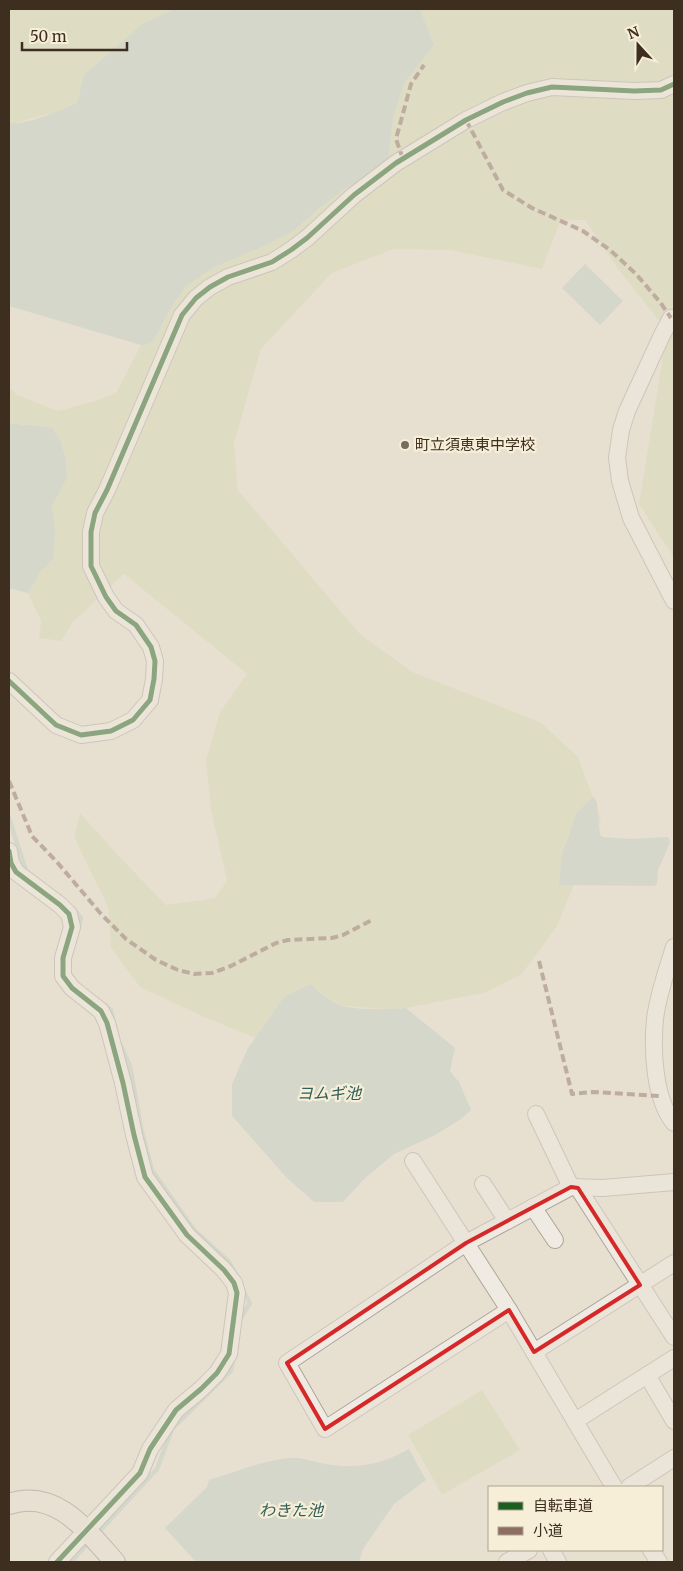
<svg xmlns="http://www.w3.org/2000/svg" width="683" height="1571" viewBox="0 0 683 1571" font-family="Merriweather,'Noto Sans JP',serif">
	<rect width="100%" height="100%" fill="#e7e0d1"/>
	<g fill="#d6d7b3">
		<polygon points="9,9 174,9 141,25 84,75 77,103 56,112 12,124 9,123"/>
		<polygon points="420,9 674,9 674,558 639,504 667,331 618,269 585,220 561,220 542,269 450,250 394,249 332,273 261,349 234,444 238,490 360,634 412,672 540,722 578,757 601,819 557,926 522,974 484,993 406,1008 382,1009 343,1006 329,999 310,984 284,997 255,1038 204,1017 140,987 111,948 108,907 74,837 80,813 116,853 166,905 215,898 227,881 211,810 206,760 220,712 247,674 124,574 73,622 61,641 39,638 41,621 28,593 41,571 53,559 55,533 52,506 67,478 66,460 61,442 23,424 9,423 9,387 17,395 58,411 95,401 116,393 141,345 152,343 170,310 185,287 214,267 267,245 295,230 317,210 345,189 388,162 393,118 404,83 434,45"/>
		<polygon points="482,1390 520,1450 442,1495 408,1435"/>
	</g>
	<g fill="#bcccc2">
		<path d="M 174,9 L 420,9 L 434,45 L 404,83 L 393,118 L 388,162 L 345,189 L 317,210 L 295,230 L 267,245 L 214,267 L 185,287 L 170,310 L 152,343 L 141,345 L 9,306 L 9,123 C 25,126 61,110 77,103 L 84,75 L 141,25 Z"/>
		<polygon points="585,264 623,301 600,325 562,288"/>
		<polygon points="9,423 52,428 61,442 66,460 67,478 52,506 55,533 53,559 41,571 28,593 9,588"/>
		<polygon points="594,797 597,803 600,835 603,837 630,839 667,837 669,839 670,843 658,870 657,884 654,886 559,885 562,853 569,836 576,813"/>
		<path d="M 310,984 C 320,992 330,1002 343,1006 C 362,1011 387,1009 406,1008 L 455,1048 L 450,1071 L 459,1082 L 471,1110 L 461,1119 L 435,1135 L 394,1154 L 364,1179 L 343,1202 L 314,1202 L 287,1178 L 232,1116 L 232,1084 L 248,1048 L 284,997 Z"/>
		<path d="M 409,1449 L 426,1480 L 394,1504 L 363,1549 L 359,1562 L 196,1562 L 165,1528 L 207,1487 L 209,1480 C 233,1473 266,1459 291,1458 C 301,1457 314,1462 325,1464 C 356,1469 381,1465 409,1449 Z"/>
	</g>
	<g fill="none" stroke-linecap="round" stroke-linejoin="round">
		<g stroke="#bcccc2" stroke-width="4.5">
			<polyline points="9,818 26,871 28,873"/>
			<polyline points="73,908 81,918 78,930"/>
			<polyline points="105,1005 111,1010 113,1020"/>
			<polyline points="120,1044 130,1066 141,1128 152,1170 194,1230 229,1262 234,1271"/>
			<polyline points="241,1318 250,1303 243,1290"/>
			<polyline points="97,1534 157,1469 172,1429 231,1371 233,1360"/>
			<polyline points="71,1562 90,1541"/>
		</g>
		<defs>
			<g id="minor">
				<polyline points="671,318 662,335 627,411 621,430 617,458 620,481 631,518 674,601"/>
				<polyline points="9,681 56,725 81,735 111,731 133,720 150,700 154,679 155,661 151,647 136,625 116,611 106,597 91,566 91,532 95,513 107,490 182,315 196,298 210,287 228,277 272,262 291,250 307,238 354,195 396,163 466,120 503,102 527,93 552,87 634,91 661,90 674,84"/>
				<polyline points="9,851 11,863 16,872 60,905 69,914 72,927 63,958 63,976 72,988 101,1011 107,1023 123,1083 134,1135 145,1177 187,1235 224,1270 234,1283 237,1293 229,1354 217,1373 201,1389 176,1410 150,1449 140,1473 57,1562"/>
				<path d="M 674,947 C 667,970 658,994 655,1019 C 652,1050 654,1099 674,1123"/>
				<polyline points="536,1114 571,1187"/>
				<polyline points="413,1161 509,1310 614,1487"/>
				<polyline points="483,1184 507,1221"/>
				<polyline points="578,1188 674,1337"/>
				<polyline points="533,1207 555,1240"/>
				<polyline points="509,1310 325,1429 287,1363 466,1243 571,1187 603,1188 674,1182"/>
				<polyline points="534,1352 674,1263"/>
				<polyline points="647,1375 674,1421"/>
				<polyline points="575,1421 674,1358"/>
				<polyline points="629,1487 674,1458"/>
				<polyline points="551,1550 558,1562"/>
				<polyline points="651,1550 659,1562"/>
				<polyline points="507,1562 529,1550"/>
			</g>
			<path id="major" d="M 9,1504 C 56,1488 87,1531 115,1562"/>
		</defs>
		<use href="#minor" stroke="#ada599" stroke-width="18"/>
		<use href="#major" stroke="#928b80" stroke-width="22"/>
		<use href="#minor" stroke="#efebe3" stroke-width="16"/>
		<use href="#major" stroke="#e6e1d4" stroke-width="20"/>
		<g stroke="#8d6e63" stroke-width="4" stroke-dasharray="8 4" stroke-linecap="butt">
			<polyline points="466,120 503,190 532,208 583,231 610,250 636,274 660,302 671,318"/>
			<polyline points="403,159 396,139 411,84 424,65"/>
			<polyline points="9,781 32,836 57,862 101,914 126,939 156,960 178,970 194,974 212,973 231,966 276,943 288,940 332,938 343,935 372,920"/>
			<polyline points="539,961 572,1094 593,1092 660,1096"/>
		</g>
		<defs>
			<g id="cycleway">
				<polyline points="9,681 56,725 81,735 111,731 133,720 150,700 154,679 155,661 151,647 136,625 116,611 106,597 91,566 91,532 95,513 107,490 182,315 196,298 210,287 228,277 272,262 291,250 307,238 354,195 396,163 466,120 503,102 527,93 552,87 634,91 661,90 674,84"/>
				<polyline points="9,851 11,863 16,872 60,905 69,914 72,927 63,958 63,976 72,988 101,1011 107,1023 123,1083 134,1135 145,1177 187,1235 224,1270 234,1283 237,1293 229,1354 217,1373 201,1389 176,1410 150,1449 140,1473 57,1562"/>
			</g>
		</defs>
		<use href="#cycleway" stroke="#f7eed8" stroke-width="8"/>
		<use href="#cycleway" stroke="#1b5e20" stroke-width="5"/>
	</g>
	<path d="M0 0H683V1571H0ZM 571,1187 L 578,1188 L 640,1285 L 534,1352 L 509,1310 L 325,1429 L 287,1363 L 466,1243 Z" fill="#e7e0d1" fill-opacity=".55" fill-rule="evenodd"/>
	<path fill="none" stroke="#d62828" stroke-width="4" stroke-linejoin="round" d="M 571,1187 L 578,1188 L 640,1285 L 534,1352 L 509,1310 L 325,1429 L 287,1363 L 466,1243 Z"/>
	<circle fill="#786c5e" stroke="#f7eed8" stroke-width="2" cx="405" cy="445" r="5"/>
	<g text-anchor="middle" stroke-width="4.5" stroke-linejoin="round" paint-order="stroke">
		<g font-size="15" fill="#3d2e20" stroke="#f7eed8" text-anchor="start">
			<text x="415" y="450">町立須恵東中学校</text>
		</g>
		<g font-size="16" font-style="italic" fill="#2f5d5a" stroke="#f7eed8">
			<text x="329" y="1099">ヨムギ池</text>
			<text x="291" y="1516">わきた池</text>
		</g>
	</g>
	<rect width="683" height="1571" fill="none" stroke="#3d2e20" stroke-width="20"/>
	<rect x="488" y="1486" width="175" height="65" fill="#f7eed8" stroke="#ada18e"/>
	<rect x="498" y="1502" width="25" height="8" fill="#1b5e20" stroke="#ada18e"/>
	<text x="533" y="1511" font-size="15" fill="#3d2e20">自転車道</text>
	<rect x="498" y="1527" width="25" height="8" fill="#8d6e63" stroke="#ada18e"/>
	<text x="533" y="1536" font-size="15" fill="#3d2e20">小道</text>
	<g transform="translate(638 45) rotate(339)" stroke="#f7eed8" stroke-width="4" paint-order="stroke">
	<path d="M0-4L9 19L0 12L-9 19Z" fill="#3d2e20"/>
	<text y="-8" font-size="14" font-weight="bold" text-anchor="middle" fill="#3d2e20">N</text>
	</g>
	<path d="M22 42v8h105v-8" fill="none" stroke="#3d2e20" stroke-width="2.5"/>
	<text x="30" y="42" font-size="15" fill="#3d2e20" stroke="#f7eed8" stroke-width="4" paint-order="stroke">50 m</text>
</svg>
